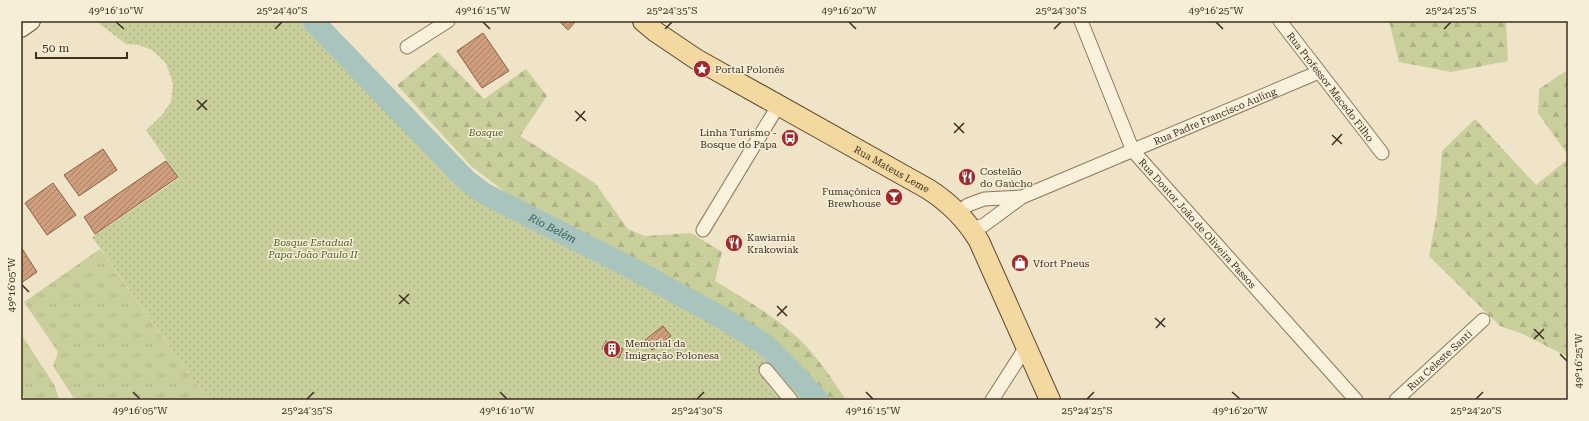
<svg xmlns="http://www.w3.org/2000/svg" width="1589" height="421" viewBox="0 0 1589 421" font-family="'Roboto Serif',serif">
	<defs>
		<pattern id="grass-tufts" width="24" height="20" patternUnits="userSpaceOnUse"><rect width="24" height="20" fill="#c9cf9b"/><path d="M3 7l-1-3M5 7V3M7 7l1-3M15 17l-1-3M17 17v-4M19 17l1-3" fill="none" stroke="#aeb285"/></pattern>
		<pattern id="forest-firs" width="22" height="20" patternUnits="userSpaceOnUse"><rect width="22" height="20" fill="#c9cf9b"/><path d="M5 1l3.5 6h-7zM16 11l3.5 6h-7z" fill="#aeb285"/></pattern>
		<pattern id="park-dots" width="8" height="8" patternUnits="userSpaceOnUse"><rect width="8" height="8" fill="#c9cf9b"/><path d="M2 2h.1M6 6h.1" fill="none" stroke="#aeb285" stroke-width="1.8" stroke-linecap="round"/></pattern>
		<pattern id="building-hatch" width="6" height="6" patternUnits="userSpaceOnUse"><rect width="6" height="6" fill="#cf9f7d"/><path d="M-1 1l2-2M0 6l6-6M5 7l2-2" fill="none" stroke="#a98266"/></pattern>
	</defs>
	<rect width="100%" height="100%" fill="#f0e4c8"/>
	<g fill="url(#grass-tufts)">
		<polygon points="100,249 208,400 75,400 53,366 58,352 24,302"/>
		<polygon points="21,334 55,386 59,400 26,400 21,393"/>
	</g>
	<g fill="url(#forest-firs)">
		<polygon points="1389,21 1506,21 1508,61 1451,72 1399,62"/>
		<path d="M 438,52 L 484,99 L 526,69 L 547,96 L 520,136 L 595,183 L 628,229 L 645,236 L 691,233 L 722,252 L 715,281 C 743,298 775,316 799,339 C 818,357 832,379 846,400 L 795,400 L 782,381 L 793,364 L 769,343 L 717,308 L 629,259 L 517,201 L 471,166 L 397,85 Z"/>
		<polygon points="1566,71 1568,83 1568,155 1538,113 1539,89"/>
		<polygon points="1475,119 1536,185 1568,159 1568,357 1523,334 1500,326 1429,256 1437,213 1442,151"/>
	</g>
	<polygon fill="url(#park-dots)" points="97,21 308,21 457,180 483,198 593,255 727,328 762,352 780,369 764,380 781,400 208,400 92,237 179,178 146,130 161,116 171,102 173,84 166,63 152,50 139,45 126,44 101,25"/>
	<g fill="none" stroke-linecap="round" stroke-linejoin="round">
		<path stroke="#a9c4bc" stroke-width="22" id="s1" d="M 313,21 L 466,180 L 485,194 L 637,271 L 724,319 L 764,344 L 781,360 L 818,400"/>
	</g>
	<g fill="url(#building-hatch)" stroke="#8d5f41">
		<polygon points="559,21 576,21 568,30"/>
		<polygon points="483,33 509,71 482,88 457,51"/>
		<polygon points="103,149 117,170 79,196 64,175"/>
		<polygon points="166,161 178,177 95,234 84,217"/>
		<polygon points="53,183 76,215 47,235 25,203"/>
		<polygon points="21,247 37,272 21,283"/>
		<polygon points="663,326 671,336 652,350 645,340"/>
		<polygon points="606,341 623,349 619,358 602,349"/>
	</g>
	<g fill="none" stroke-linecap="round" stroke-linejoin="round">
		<defs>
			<g id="street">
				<path id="s2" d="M 1081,21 L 1133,151 L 1356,400"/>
				<path id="s3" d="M 1280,21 L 1382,153"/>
				<polyline points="407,47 448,21"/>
				<polyline points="958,212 968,205 984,199 1022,197"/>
				<path id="s4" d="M 972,229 L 984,225 L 1022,197 L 1319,72"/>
				<polyline points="703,230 778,106"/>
				<polyline points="766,370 791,400"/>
				<polyline points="992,400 1026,347"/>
				<path id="s5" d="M 1396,400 L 1483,320"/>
			</g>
			<polyline id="secondary" points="21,28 31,21"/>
			<g id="primary">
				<path id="s6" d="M 643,21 L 656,32 L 696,59 L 928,189 C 950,203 966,219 979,241 L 1050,400"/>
			</g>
		</defs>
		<use href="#street" stroke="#8d765c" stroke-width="15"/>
		<use href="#secondary" stroke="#6f573f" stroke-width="20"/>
		<use href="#primary" stroke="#5b4430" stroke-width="22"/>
		<use href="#street" stroke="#faf1dc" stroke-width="13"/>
		<use href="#secondary" stroke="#faf1dc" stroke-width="18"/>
		<use href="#primary" stroke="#f3d9a0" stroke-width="20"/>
	</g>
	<path fill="none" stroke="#3d2e20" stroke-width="1.5" d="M 116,22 L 124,29M 483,22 L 490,29M 849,22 L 856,29M 1216,22 L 1223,29M 275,29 L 282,22M 665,29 L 672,22M 1054,29 L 1061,22M 1444,29 L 1451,22M 197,100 L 207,110M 197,110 L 207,100M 575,111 L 586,121M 576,121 L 585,111M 954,123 L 964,133M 954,133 L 964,123M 1332,135 L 1342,144M 1332,145 L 1342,134M 22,285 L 29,292M 399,295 L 409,304M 399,304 L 409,294M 777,306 L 787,316M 777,316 L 787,306M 1155,318 L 1165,327M 1156,328 L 1165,318M 1534,329 L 1544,339M 1534,339 L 1544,329M 1560,354 L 1567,361M 133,392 L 140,399M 500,392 L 507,399M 866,392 L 873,399M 1232,392 L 1240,399M 307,399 L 314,392M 697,399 L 704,392M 1087,399 L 1094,392M 1476,399 L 1483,392"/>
	<defs>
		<symbol id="sight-disc" viewBox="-11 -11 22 22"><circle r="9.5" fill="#9e2a2b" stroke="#f7eed8"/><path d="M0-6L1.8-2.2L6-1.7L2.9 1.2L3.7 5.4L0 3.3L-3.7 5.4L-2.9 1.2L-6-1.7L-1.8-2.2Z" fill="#fff"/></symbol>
		<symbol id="bus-disc" viewBox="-11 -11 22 22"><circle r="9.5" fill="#9e2a2b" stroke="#f7eed8"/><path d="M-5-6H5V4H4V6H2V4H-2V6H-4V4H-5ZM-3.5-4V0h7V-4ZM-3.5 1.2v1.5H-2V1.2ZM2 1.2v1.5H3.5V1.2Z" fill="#fff"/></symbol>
		<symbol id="restaurant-disc" viewBox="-11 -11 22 22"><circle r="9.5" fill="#9e2a2b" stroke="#f7eed8"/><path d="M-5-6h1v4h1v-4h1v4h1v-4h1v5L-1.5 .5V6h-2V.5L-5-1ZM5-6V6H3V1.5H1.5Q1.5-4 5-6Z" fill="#fff"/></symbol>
		<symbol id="bar-disc" viewBox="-11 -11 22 22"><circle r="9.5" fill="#9e2a2b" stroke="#f7eed8"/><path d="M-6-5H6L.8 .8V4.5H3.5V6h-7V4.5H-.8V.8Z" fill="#fff"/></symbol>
		<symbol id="shop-disc" viewBox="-11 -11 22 22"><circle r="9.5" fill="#9e2a2b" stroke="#f7eed8"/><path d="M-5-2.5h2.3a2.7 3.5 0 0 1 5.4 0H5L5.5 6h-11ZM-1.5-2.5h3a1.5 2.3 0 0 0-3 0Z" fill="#fff"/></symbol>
		<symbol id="building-disc" viewBox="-11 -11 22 22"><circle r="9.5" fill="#9e2a2b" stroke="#f7eed8"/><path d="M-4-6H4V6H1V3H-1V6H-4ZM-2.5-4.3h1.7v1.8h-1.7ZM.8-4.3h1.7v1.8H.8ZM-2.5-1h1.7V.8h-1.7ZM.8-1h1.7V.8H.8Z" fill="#fff"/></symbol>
	</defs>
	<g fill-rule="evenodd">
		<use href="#sight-disc" x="692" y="59" width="20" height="20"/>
		<use href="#bus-disc" x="780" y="128" width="20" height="20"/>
		<use href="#restaurant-disc" x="957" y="167" width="20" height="20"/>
		<use href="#bar-disc" x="884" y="187" width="20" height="20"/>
		<use href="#restaurant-disc" x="724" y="233" width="20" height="20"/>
		<use href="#shop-disc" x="1010" y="253" width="20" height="20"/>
		<use href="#building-disc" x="602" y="339" width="20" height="20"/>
	</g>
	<g text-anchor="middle" stroke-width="3" stroke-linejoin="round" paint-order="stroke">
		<g font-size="10" fill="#3d2e20" stroke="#f7eed8" text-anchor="start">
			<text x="715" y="73">Portal Polonês</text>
			<text x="777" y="136" text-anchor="end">Linha Turismo -<tspan x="777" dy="12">Bosque do Papa</tspan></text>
			<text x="980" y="175">Costelão<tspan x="980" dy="12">do Gaúcho</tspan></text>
			<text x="881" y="195" text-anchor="end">Fumaçônica<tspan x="881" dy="12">Brewhouse</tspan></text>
			<text x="747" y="241">Kawiarnia<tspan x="747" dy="12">Krakowiak</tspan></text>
			<text x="1033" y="267">Vfort Pneus</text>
			<text x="625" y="347">Memorial da<tspan x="625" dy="12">Imigração Polonesa</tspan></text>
		</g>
		<g font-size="10" fill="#3d2e20" stroke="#f7eed8">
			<text dy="4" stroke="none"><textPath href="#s3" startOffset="83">Rua Professor Macedo Filho</textPath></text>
			<text dy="4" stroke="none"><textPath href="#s4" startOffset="269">Rua Padre Francisco Auling</textPath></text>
			<text dy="4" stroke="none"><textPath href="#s6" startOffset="290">Rua Mateus Leme</textPath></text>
			<text dy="4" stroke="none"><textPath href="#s2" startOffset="237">Rua Doutor João de Oliveira Passos</textPath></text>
			<text dy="4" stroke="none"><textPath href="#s5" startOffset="59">Rua Celeste Santi</textPath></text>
		</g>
		<g font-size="10" font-style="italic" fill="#4d5a26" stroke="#f7eed8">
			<text x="486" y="136">Bosque</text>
			<text x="313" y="246">Bosque Estadual<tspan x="313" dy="12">Papa João Paulo II</tspan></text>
		</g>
		<g font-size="11" font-style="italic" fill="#2f5d5a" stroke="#f7eed8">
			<text dy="4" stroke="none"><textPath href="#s1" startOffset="320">Rio Belém</textPath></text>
		</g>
	</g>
	<rect width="1589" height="421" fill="none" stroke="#f7eed8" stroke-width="44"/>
	<path d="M36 52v6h91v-6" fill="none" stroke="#3d2e20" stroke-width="2"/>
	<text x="42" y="52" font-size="12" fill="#3d2e20" stroke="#f7eed8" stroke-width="3" paint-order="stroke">50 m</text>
	<rect x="22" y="22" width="1545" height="377" fill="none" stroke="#3d2e20" stroke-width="1.5"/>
	<g font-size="10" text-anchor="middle" fill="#3d2e20">
		<text x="116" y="14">49°16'10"W</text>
		<text x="282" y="14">25°24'40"S</text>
		<text x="483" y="14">49°16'15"W</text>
		<text x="672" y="14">25°24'35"S</text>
		<text x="849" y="14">49°16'20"W</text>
		<text x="1061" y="14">25°24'30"S</text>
		<text x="1216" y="14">49°16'25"W</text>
		<text x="1451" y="14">25°24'25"S</text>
		<text transform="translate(11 285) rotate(-90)" y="4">49°16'05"W</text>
		<text transform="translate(1578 361) rotate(-90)" y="4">49°16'25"W</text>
		<text x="140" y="414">49°16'05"W</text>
		<text x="307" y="414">25°24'35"S</text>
		<text x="507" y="414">49°16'10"W</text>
		<text x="697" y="414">25°24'30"S</text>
		<text x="873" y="414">49°16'15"W</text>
		<text x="1087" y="414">25°24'25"S</text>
		<text x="1240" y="414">49°16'20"W</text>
		<text x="1476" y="414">25°24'20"S</text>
	</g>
</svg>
